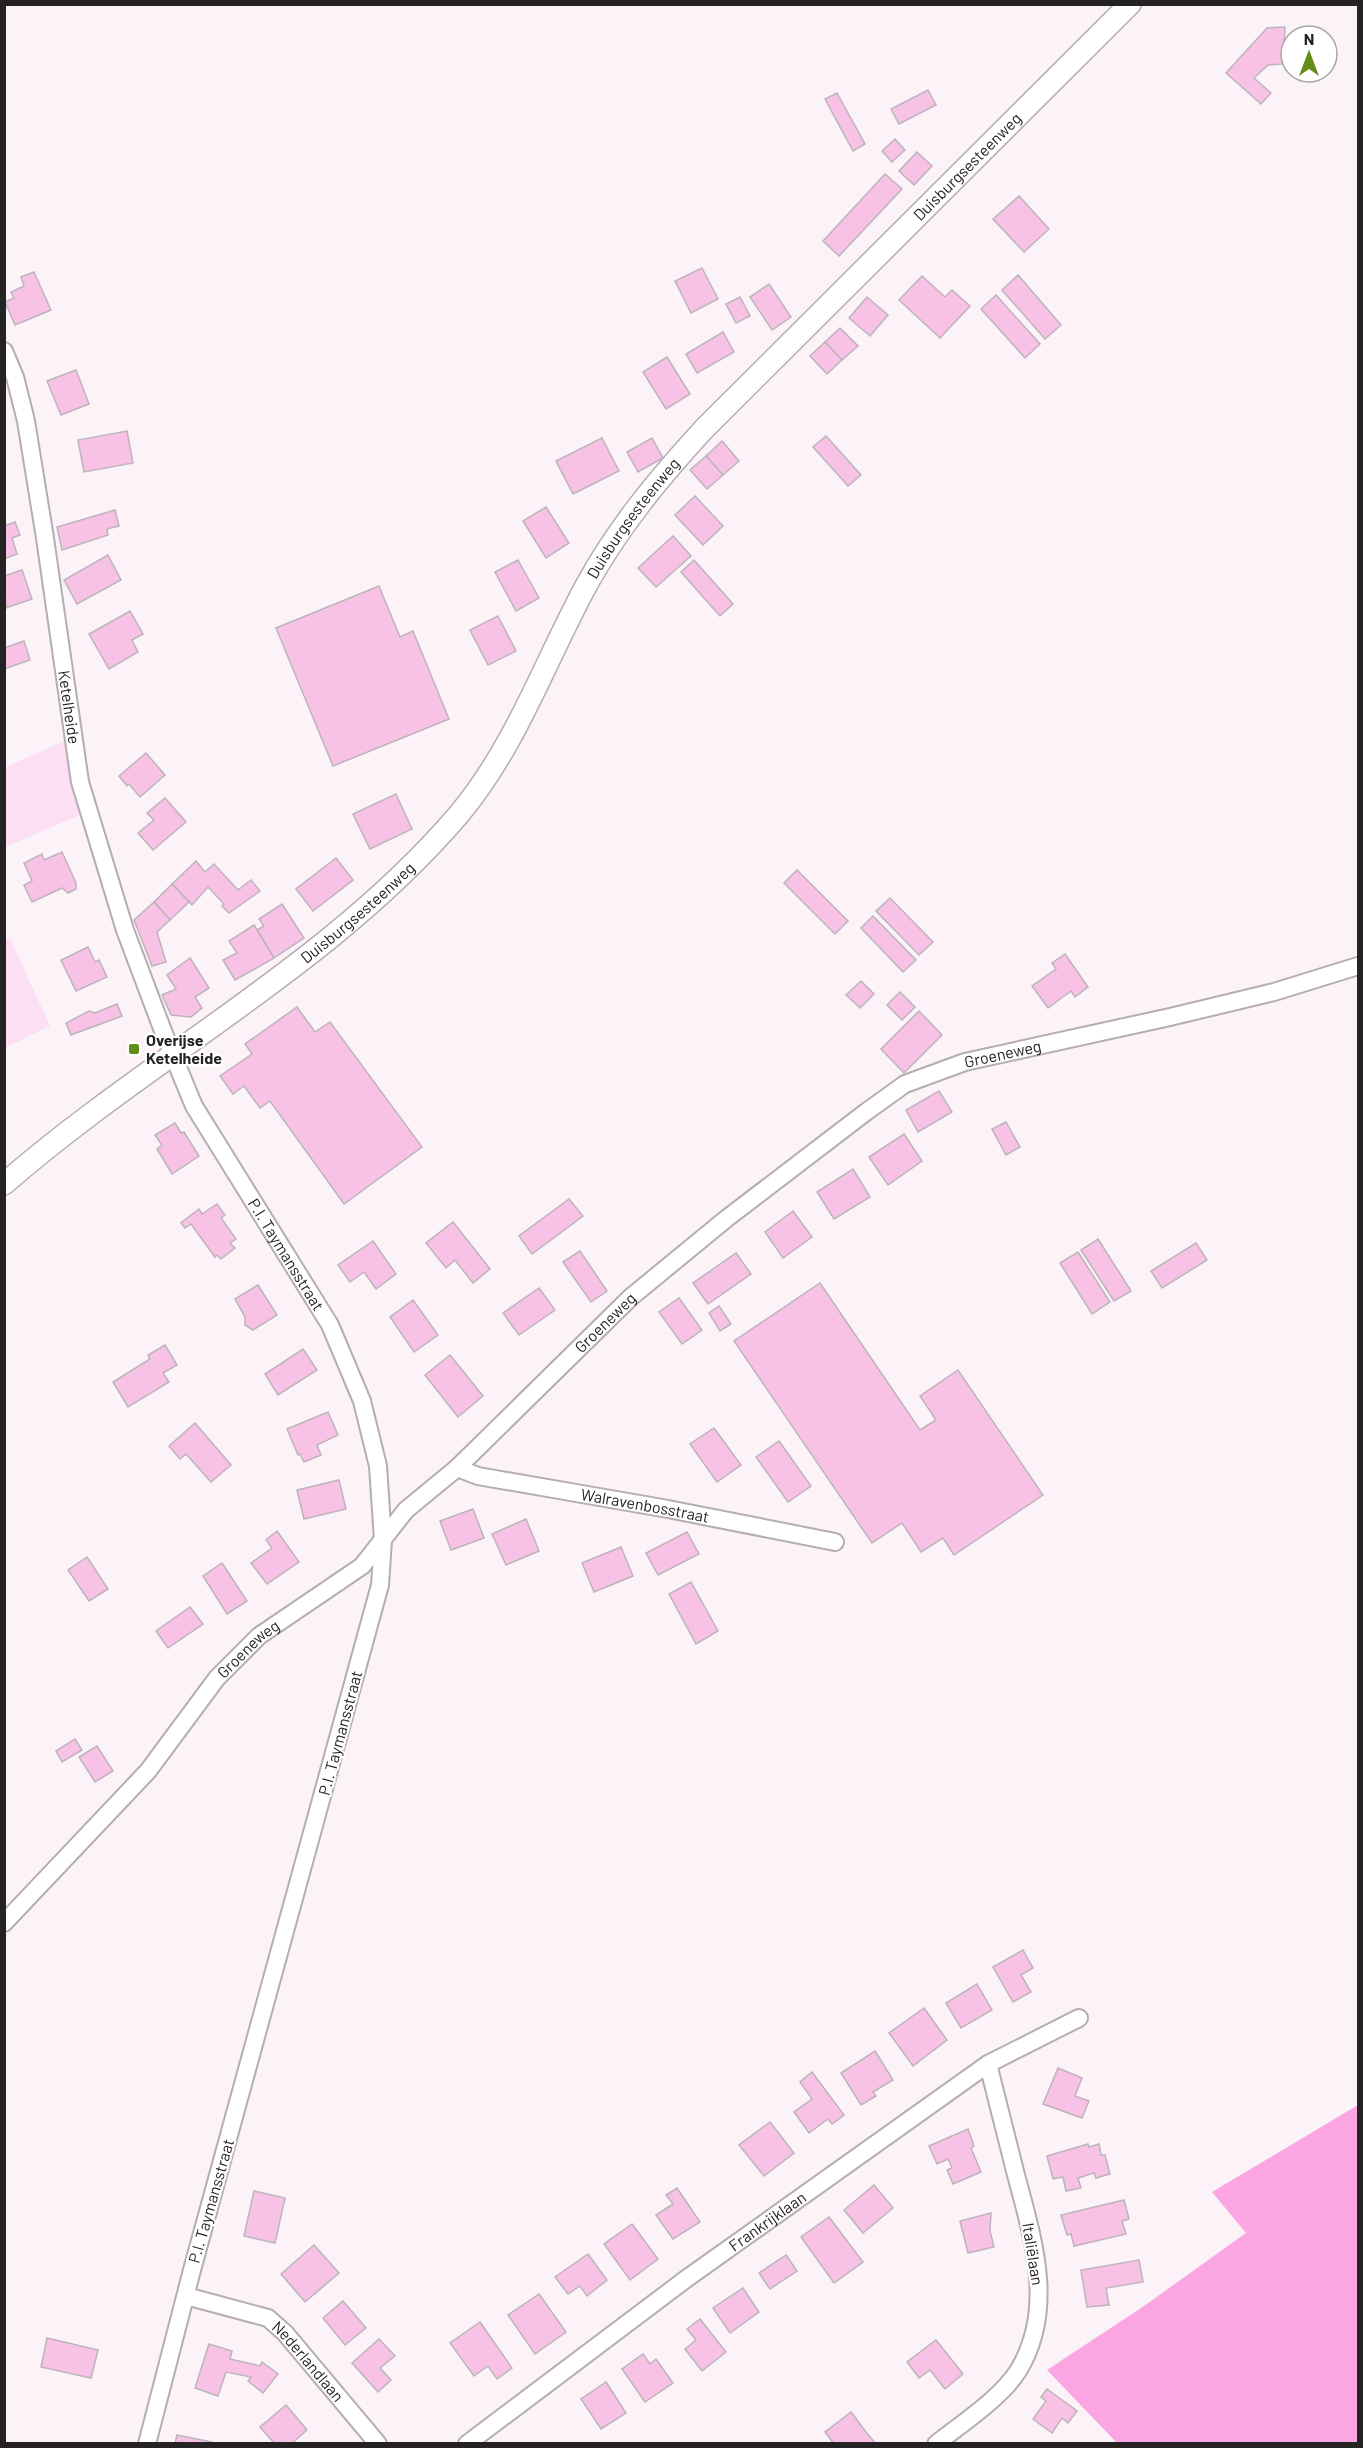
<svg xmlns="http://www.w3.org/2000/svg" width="1363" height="2448" viewBox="0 0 1363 2448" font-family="Barlow,sans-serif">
	<rect width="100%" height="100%" fill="#fcf3f9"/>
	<g fill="#fcdff2">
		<polygon points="64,741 80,815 5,847 4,768"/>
		<polygon points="10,938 50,1026 5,1048 5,941"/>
	</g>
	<polygon fill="#fca5e3" points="1358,2105 1358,2443 1117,2443 1047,2370 1144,2306 1246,2233 1212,2192"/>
	<g fill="#f7c2e6" stroke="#bdb4ba" stroke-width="1.5">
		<polygon points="1285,27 1283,64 1268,65 1254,78 1271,93 1261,104 1226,73 1267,28"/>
		<polygon points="928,90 936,105 899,124 891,109"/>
		<polygon points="837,93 865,144 853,151 825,99"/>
		<polygon points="895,139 905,150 892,162 882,151"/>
		<polygon points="917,152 932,166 914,185 899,171"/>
		<polygon points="885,174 902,189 839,256 823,241"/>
		<polygon points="1019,196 1049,229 1024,252 993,219"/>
		<polygon points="702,268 718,299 691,313 675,281"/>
		<polygon points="34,272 51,310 15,325 5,302 14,298 11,292 24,286 21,277"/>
		<polygon points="1018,275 1061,325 1045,339 1002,290"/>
		<polygon points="922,276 945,297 952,290 970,306 940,338 899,300"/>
		<polygon points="769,284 791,317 772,330 750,297"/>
		<polygon points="996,295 1040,344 1025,358 981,309"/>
		<polygon points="740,297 750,316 736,323 726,304"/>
		<polygon points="867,297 888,315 870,336 849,318"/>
		<polygon points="840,328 858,346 842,360 825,342"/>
		<polygon points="723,332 734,352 697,373 686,354"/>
		<polygon points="825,342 842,360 827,374 810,356"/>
		<polygon points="667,357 690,394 666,409 643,372"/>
		<polygon points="76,370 89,404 61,415 47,381"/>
		<polygon points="127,431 133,463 84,472 78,440"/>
		<polygon points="826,436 861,475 848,486 813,447"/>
		<polygon points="602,438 619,471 573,494 556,461"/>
		<polygon points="652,438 663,458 638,472 627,452"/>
		<polygon points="722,441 739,461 723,475 706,456"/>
		<polygon points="706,456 723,475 707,489 690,470"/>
		<polygon points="695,496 723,526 703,545 675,515"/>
		<polygon points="546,507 569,543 546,558 523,521"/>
		<polygon points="115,510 119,526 107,529 108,535 62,550 57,527"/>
		<polygon points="15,522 20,535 12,538 17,554 4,559 4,526"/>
		<polygon points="673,536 691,556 656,587 638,568"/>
		<polygon points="108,555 121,580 77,604 64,580"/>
		<polygon points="518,560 539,598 516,611 495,572"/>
		<polygon points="694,560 733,604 720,616 681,572"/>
		<polygon points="22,570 32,599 6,608 4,576"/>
		<polygon points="379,586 400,637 413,631 449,719 333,766 276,628"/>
		<polygon points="130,611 143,634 132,640 138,652 109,669 89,634"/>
		<polygon points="498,616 516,651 488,665 470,630"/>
		<polygon points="24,641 30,660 4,669 4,648"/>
		<polygon points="146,753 165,775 140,797 129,784 127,786 119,776"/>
		<polygon points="396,794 412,829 370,849 353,814"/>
		<polygon points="165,798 186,822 153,850 138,833 154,820 147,813"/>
		<polygon points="62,852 76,883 76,889 68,893 62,888 32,902 24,885 32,881 24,863 42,854 44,860"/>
		<polygon points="336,858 353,880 313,911 296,889"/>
		<polygon points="196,861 205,872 214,864 238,890 251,880 260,891 229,913 222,906 224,904 208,887 192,905 172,884"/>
		<polygon points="797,870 848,921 835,934 784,883"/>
		<polygon points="172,884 189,902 170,920 154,902"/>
		<polygon points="890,898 933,942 919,955 876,911"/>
		<polygon points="154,902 170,920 157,932 166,962 152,966 134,920"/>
		<polygon points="282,904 304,938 274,958 257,930 264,926 259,919"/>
		<polygon points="873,916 916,960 903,972 861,928"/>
		<polygon points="254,925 274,958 235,980 223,960 237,953 229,941"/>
		<polygon points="88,947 95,962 99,960 107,977 76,991 61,960"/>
		<polygon points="1065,954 1088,987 1075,997 1071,991 1048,1008 1032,986 1056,969 1052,963"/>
		<polygon points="190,958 209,988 195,997 202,1008 191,1017 171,1015 162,995 176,989 167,975"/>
		<polygon points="861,981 874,994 860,1008 846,995"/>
		<polygon points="900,992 915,1007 902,1020 887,1005"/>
		<polygon points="117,1004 122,1016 71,1035 66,1023 89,1011 95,1013"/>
		<polygon points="297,1007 315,1032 330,1022 422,1147 344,1204 270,1101 260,1108 244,1086 233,1094 220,1076 252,1054 245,1044"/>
		<polygon points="919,1011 942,1035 904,1073 881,1049"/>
		<polygon points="939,1091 952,1112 918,1132 906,1110"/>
		<polygon points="1006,1122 1020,1147 1006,1155 992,1129"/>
		<polygon points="175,1123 181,1133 184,1132 199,1156 172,1174 157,1149 162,1145 155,1135"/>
		<polygon points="904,1134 922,1161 888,1185 869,1157"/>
		<polygon points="853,1169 870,1197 834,1219 817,1192"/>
		<polygon points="569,1199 583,1216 532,1254 519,1236"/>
		<polygon points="217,1204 225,1215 221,1218 236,1239 230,1243 235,1248 221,1259 217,1255 215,1257 191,1224 185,1228 181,1223 199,1209 202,1214"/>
		<polygon points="793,1211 812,1237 783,1258 765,1232"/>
		<polygon points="453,1222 490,1269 473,1283 455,1260 446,1268 426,1243"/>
		<polygon points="1098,1239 1131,1291 1114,1301 1081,1250"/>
		<polygon points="373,1241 396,1274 376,1289 364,1272 350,1282 338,1265"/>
		<polygon points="1196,1243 1207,1260 1162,1288 1151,1271"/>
		<polygon points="580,1251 607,1291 591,1302 563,1262"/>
		<polygon points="1078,1252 1110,1302 1092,1314 1060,1263"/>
		<polygon points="736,1253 751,1274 708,1304 693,1283"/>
		<polygon points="820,1283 920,1430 936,1420 920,1396 958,1370 1043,1495 954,1555 943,1538 921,1552 902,1523 872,1543 734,1341"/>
		<polygon points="258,1285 277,1315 253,1330 245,1325 245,1317 235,1299"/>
		<polygon points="539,1288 555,1310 519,1335 503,1313"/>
		<polygon points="679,1298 702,1330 682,1344 659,1312"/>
		<polygon points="413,1300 438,1335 414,1352 390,1317"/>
		<polygon points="719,1306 731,1324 720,1331 709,1313"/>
		<polygon points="165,1345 177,1365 163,1373 169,1382 128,1407 113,1382 150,1359 148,1355"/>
		<polygon points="303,1349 317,1370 278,1395 265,1374"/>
		<polygon points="450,1355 483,1396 458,1417 425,1375"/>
		<polygon points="328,1412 338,1435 317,1445 321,1455 304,1462 300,1454 298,1455 287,1429"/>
		<polygon points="195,1423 231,1465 211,1482 186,1454 180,1459 169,1446"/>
		<polygon points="714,1428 741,1465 717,1482 690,1444"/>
		<polygon points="779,1441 811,1486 788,1502 756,1457"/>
		<polygon points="339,1480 346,1509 304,1519 297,1490"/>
		<polygon points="473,1509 484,1538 451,1550 440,1521"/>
		<polygon points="526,1519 539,1551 506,1565 492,1534"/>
		<polygon points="277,1531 299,1562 267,1584 251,1563 272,1548 266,1540"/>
		<polygon points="687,1532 699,1554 658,1575 646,1553"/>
		<polygon points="621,1547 633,1576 594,1592 582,1563"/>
		<polygon points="87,1557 108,1589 89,1601 68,1570"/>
		<polygon points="222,1563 247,1601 227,1614 203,1576"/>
		<polygon points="691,1582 718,1631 696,1644 669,1594"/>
		<polygon points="190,1607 203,1624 168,1648 156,1631"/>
		<polygon points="75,1739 82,1750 62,1762 56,1751"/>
		<polygon points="97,1746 113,1771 95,1782 79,1757"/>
		<polygon points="1023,1950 1033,1968 1021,1975 1031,1992 1013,2002 993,1967"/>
		<polygon points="977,1984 992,2010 961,2028 946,2003"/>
		<polygon points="924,2008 947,2040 913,2066 889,2033"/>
		<polygon points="875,2051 893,2080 873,2092 876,2096 861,2105 841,2073"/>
		<polygon points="1058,2068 1082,2078 1075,2096 1089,2101 1082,2118 1043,2104"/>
		<polygon points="812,2072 844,2115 832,2124 828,2119 809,2133 794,2112 812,2099 800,2082"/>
		<polygon points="770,2122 794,2153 764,2176 739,2145"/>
		<polygon points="968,2129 974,2146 971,2148 981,2172 953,2184 947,2170 952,2168 948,2159 937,2164 929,2146"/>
		<polygon points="1088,2144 1089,2147 1099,2144 1101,2155 1105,2155 1110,2174 1096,2178 1094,2173 1078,2178 1081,2188 1066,2191 1063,2177 1053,2179 1047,2156"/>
		<polygon points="874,2185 893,2208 863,2233 844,2210"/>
		<polygon points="677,2188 700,2222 673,2239 656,2215 673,2204 666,2195"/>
		<polygon points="254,2191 285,2198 275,2243 244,2236"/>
		<polygon points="1124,2200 1129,2219 1122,2221 1126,2234 1074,2246 1071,2234 1067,2235 1061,2215"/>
		<polygon points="991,2213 990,2231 994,2247 968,2253 960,2221"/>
		<polygon points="829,2217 863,2262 834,2283 801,2237"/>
		<polygon points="632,2224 658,2259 630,2280 604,2244"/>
		<polygon points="314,2245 339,2273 305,2302 281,2274"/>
		<polygon points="588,2254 607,2280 587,2296 580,2286 568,2294 555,2277"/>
		<polygon points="786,2255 797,2271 770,2289 759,2273"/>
		<polygon points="1139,2260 1143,2282 1106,2288 1109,2305 1087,2307 1081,2270"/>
		<polygon points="743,2288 759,2312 730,2333 713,2308"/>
		<polygon points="539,2294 566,2332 535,2354 508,2315"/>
		<polygon points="343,2301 366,2328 345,2345 323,2318"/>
		<polygon points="700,2319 726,2352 702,2371 685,2349 696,2340 687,2329"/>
		<polygon points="480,2322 512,2368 497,2379 488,2366 474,2376 450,2343"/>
		<polygon points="47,2338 98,2350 91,2378 41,2367"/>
		<polygon points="379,2339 395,2356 380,2368 391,2380 378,2392 352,2363"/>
		<polygon points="936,2340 963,2374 945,2389 930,2370 919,2378 907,2362"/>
		<polygon points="209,2344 232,2351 230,2359 260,2366 262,2362 278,2374 263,2393 248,2381 251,2377 226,2372 218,2396 195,2388"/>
		<polygon points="643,2354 650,2364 656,2359 673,2383 645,2402 622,2369"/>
		<polygon points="606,2382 626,2413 601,2429 581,2399"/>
		<polygon points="1047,2389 1077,2411 1068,2423 1062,2418 1052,2433 1033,2419 1046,2401 1041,2397"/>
		<polygon points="286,2405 307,2430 291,2444 275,2444 260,2427"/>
		<polygon points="851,2412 866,2432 876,2444 834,2444 825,2432"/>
		<polygon points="177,2435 212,2442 212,2444 175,2444"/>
	</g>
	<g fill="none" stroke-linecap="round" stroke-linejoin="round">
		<defs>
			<g id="minor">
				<path id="s1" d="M 4,351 L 15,377 L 26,421 L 45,538 L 80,782 L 125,930 L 163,1031 L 194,1106 L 330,1325 L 362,1401 L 378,1466 L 383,1540 L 380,1585 L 192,2270 L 147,2444"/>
				<path id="s2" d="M 457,1468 L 478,1476 L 668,1509 L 835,1542"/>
				<path id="s3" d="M 4,1923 L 148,1771 L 217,1678 L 259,1636 L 362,1566 L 406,1510 L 457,1468 L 631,1297 L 726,1219 L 866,1112 L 905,1084 L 965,1062 L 1170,1017 L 1274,992 L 1358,966"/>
				<path id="s4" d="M 186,2296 L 268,2318 L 285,2333 L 378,2444"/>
				<path id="s5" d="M 467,2444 L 686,2279 L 988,2064 L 1079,2018"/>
				<path d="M 936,2444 C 961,2424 1001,2398 1018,2371 C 1056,2309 1033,2239 1016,2175 C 1007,2138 997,2101 988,2064"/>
			</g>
			<g id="tertiary">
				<path id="s6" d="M 4,1184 C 152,1055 332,964 460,813 C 517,744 545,661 587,584 C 619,526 660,477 704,429 L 1130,4"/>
			</g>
		</defs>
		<use href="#minor" stroke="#b5adb2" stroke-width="20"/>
		<use href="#tertiary" stroke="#b5adb2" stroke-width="24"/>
		<use href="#minor" stroke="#fff" stroke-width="16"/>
		<use href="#tertiary" stroke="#fff" stroke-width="21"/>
	</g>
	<rect fill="#638c19" stroke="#fff" stroke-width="2" x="128" y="1043" width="12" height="12" rx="3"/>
	<g text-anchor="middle" stroke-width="4.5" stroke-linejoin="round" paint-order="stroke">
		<g font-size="16" fill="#252224" stroke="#fff">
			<text dy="6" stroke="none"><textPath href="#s6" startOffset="1418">Duisburgsesteenweg</textPath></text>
			<text dy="6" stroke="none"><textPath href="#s6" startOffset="932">Duisburgsesteenweg</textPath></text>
			<text dy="6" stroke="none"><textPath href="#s1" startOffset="363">Ketelheide</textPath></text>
			<text dy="6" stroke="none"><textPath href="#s6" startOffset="446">Duisburgsesteenweg</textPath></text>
			<text dy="6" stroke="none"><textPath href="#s3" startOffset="1340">Groeneweg</textPath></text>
			<text dy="6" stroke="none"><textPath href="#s1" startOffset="957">P.I. Taymansstraat</textPath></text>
			<text dy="6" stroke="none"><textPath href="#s3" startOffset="854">Groeneweg</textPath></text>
			<text dy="6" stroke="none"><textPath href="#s2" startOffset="192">Walravenbosstraat</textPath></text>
			<text dy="6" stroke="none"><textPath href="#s3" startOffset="368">Groeneweg</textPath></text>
			<text transform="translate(340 1733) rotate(-75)" y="6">P.I. Taymansstraat</text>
			<text transform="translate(211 2201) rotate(-74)" y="6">P.I. Taymansstraat</text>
			<text dy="6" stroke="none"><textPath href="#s5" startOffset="374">Frankrijklaan</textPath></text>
			<text transform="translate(1033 2254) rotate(81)" y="6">Italiëlaan</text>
			<text dy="6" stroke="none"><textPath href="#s4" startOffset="144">Nederlandlaan</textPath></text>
		</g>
		<g font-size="16" font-weight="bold" fill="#252224" stroke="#fff" text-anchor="start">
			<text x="146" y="1046">Overijse<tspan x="146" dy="18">Ketelheide</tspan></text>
		</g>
	</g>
	<rect width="1363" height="2448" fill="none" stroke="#252224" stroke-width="12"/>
	<g transform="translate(1309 54)"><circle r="28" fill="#ffffff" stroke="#a8a7a7" stroke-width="1.5"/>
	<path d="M0-4.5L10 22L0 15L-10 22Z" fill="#638c19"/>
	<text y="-9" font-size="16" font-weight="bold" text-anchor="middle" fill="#252224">N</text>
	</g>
</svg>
